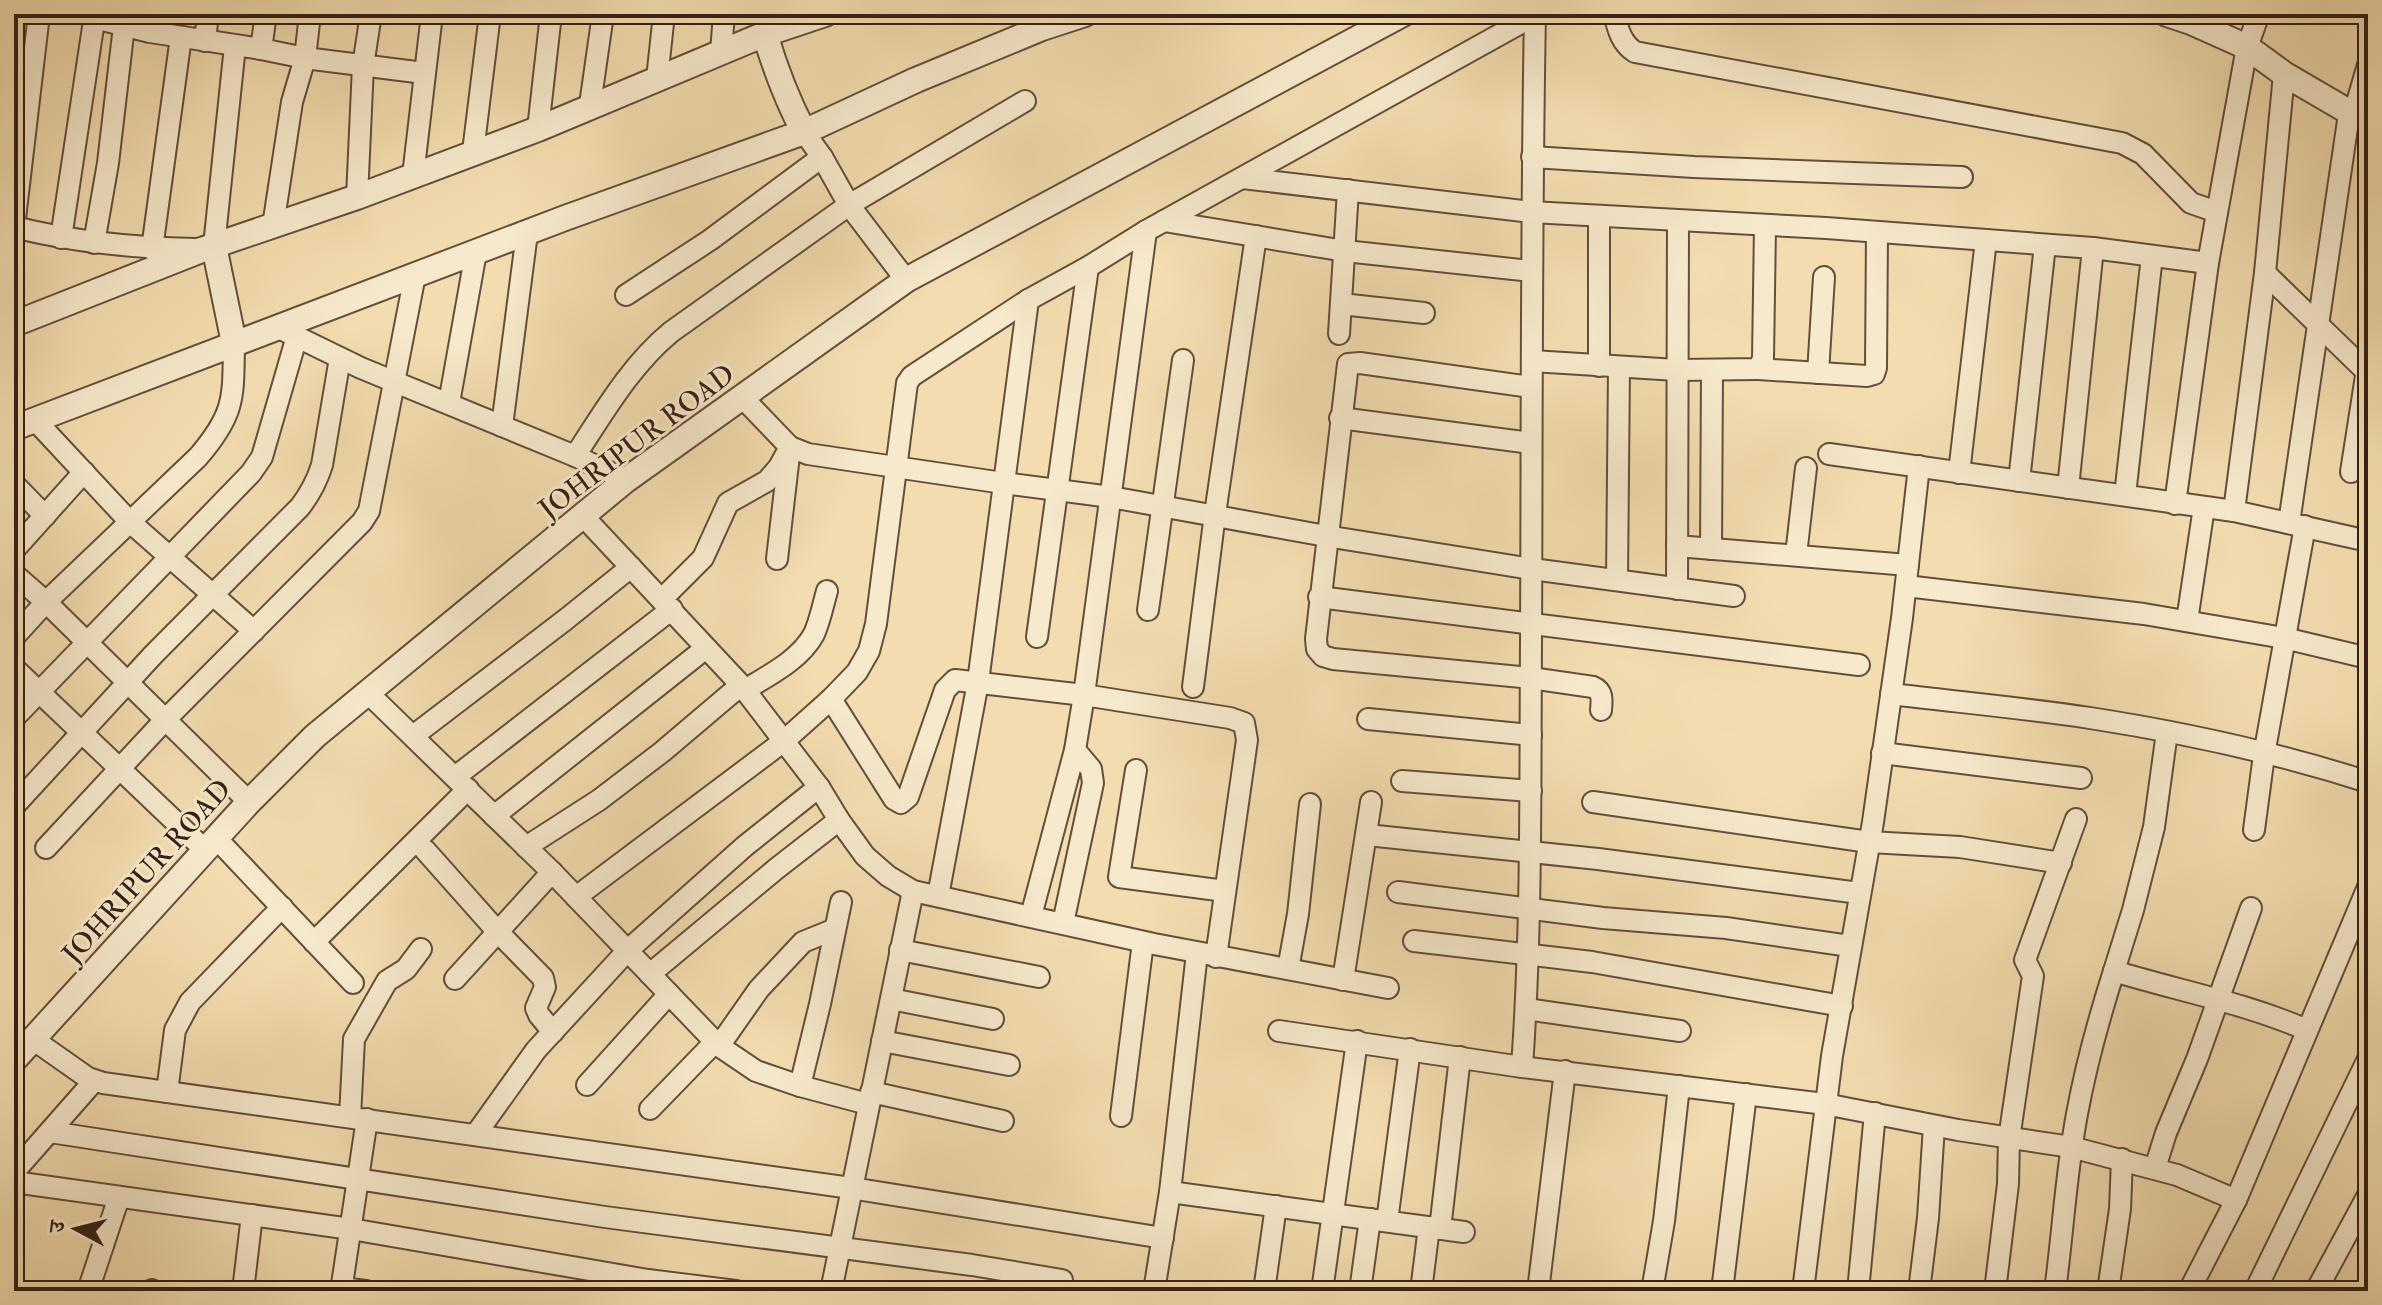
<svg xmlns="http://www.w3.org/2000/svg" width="2382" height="1305" viewBox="0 0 2382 1305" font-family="'IM FELL Double Pica','Noto Serif Devanagari',serif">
	<rect width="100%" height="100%" fill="#f3ddb0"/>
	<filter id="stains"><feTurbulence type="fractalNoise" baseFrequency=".0025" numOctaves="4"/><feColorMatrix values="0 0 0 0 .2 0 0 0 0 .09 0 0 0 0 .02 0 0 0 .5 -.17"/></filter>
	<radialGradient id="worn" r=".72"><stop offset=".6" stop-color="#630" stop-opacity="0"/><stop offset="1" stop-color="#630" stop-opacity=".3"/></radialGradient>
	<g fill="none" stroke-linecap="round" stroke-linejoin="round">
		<defs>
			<g id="minor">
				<path d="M 1614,14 C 1618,29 1621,43 1635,52 L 2122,143 L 2143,154 L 2191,203 L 2217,212"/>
				<polyline points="95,18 150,32 261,49 305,58 424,73"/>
				<polyline points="205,41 208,14"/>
				<polyline points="261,49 266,14"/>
				<polyline points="721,52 724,14"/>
				<polyline points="657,79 664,14"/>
				<polyline points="590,105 603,14"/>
				<polyline points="2353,116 2368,65"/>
				<polyline points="538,129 551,14"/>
				<polyline points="804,132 822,157 849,205 906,280"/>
				<polyline points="473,152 490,14"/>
				<polyline points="1532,157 1694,167 1962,177"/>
				<polyline points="413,176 432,14"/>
				<polyline points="1242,178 1531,212 1826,228 2093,248 2208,263"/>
				<polyline points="357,197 363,66 371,14"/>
				<polyline points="1599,217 1599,366"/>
				<polyline points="1164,221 1345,251 1531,271"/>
				<polyline points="273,226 292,102 305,58 310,14"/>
				<polyline points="14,227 39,14"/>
				<path d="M 14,227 C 74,242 134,248 196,249"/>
				<polyline points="61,238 95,14"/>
				<polyline points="94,243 108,163 124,26"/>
				<polyline points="214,246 235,46"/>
				<polyline points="152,249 181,37"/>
				<polyline points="2265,273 2368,373"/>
				<polyline points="626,295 710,240 822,157"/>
				<polyline points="1341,304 1424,313"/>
				<polyline points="285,331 361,368 575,456 626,480"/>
				<polyline points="1339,334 1348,190"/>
				<polyline points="1532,361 1677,370 1758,369 1763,359 1765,226"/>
				<polyline points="1758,369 1867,376 1874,374 1876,368 1877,232"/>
				<polyline points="1818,373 1824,277"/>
				<path d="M 1531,387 L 1360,363 L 1348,364 L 1316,639 L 1317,649 L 1323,656 L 1333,659 L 1531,678 L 1593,687 C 1603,691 1602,700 1601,710"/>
				<polyline points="742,397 790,447 808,454 1003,483 1111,497 1326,536 1532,569 1734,596"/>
				<polyline points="449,403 476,252"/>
				<polyline points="1340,418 1531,443"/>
				<polyline points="35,420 130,522 254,631"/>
				<polyline points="502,426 527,233"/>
				<polyline points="1829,454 2234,511 2368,541"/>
				<path d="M 575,456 C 604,412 630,366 671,332 L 849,205 L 1025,101"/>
				<polyline points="2351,472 2368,363"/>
				<polyline points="1959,473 1986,240"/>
				<polyline points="2019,481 2045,245"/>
				<polyline points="14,484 45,516"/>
				<polyline points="2068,488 2093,248"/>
				<polyline points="2125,495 2152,256"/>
				<polyline points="2175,504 2208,263 2247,47 2259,14"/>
				<polyline points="2234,511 2265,273 2284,74"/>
				<polyline points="583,516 741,685 819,787 839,820 865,856 888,876 913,891 1154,944 1388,988"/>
				<polyline points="2289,523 2349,114"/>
				<polyline points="1677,546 1908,565"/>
				<polyline points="1711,549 1712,370"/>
				<polyline points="14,550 84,472"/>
				<polyline points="1796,555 1806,468"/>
				<polyline points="777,559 789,455"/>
				<polyline points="14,574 46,602 249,802"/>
				<polyline points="1617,580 1619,367"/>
				<polyline points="1906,586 2144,614 2284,638 2368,658"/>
				<polyline points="1677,589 1678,222"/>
				<polyline points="1319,597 1859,665"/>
				<polyline points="662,599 703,558 728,503 767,481 779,467 790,447"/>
				<polyline points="1148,610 1183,360"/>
				<polyline points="2187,621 2204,507"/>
				<path d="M 14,637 L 46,602 L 198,457 C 236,413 233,397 234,343"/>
				<polyline points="1037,637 1088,267"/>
				<polyline points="14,668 205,850"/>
				<polyline points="1193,687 1215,514 1256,236"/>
				<path d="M 745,690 C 769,675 800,660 814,634 C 820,621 823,605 827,591"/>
				<polyline points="367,692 552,872 719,1046 756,1071 800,1086 868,1104"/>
				<path d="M 1891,694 C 1957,702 2024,708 2090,718 C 2180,732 2281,754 2368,782"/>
				<polyline points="831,699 894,799 901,803 908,797 945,690 955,680 1084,695 1230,718 1244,723 1247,740 1216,957"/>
				<polyline points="14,718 251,473 262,457 297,336"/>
				<polyline points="1368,719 1531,735"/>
				<path d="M 2167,732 L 2154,827 L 2133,910 L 2114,971 C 2179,991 2245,1003 2307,1030"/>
				<polyline points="413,736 565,620 631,567"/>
				<polyline points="1882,753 2081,778"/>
				<polyline points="1136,770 1119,877 1225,891"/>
				<polyline points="455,777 672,609"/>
				<polyline points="1402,781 1531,791"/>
				<polyline points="1593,802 1869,842 1960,847 2061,863"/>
				<path d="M 14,806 L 153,655 L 300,507 C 310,494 317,481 322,465 L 340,358"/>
				<polyline points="494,816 706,648"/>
				<polyline points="2254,830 2264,755 2305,526"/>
				<polyline points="1367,835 1598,859 1859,893"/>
				<polyline points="216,838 353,983"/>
				<polyline points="526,847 599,800 662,752 741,685"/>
				<polyline points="46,848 164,721 362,522 369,511 415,275"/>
				<polyline points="425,850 497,931 543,978 545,987 536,1008 539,1015 553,1032"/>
				<polyline points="1398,892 1603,918 1726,928 1850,946"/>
				<polyline points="938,896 978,682 1028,300"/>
				<polyline points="576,897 784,741 831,699 857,672 869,651 876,624 907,383 912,376 1028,300 1088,267 1146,231 1535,15"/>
				<polyline points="1031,916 1075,750 1084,695 1146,231"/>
				<polyline points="1063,923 1093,783 1091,769 1075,750"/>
				<polyline points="1414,941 1592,962 1842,1006"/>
				<polyline points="314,942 468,789"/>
				<polyline points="900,950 1039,977"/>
				<polyline points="1288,969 1298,914 1310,804"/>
				<polyline points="650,974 776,869 839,820"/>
				<polyline points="455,979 552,872"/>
				<polyline points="1343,980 1371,802"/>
				<polyline points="891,999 993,1019"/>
				<polyline points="1526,1009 1680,1031"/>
				<polyline points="1279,1031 1522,1067 1825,1104 1958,1130 2071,1147 2177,1175 2236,1200"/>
				<polyline points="34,1040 88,1078 103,1083 851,1188 1163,1238"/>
				<polyline points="882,1041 1009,1065"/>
				<polyline points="719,1046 759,989 803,942 835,929"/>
				<path d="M 1522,1067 C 1532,926 1530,785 1531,643 C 1532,434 1531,224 1535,14"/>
				<polyline points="587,1085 669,994"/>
				<polyline points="800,1086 820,1004 841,902"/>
				<polyline points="167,1092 175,1030 190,1002 282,907"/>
				<polyline points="871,1092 1003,1121"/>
				<polyline points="650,1109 715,1042"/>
				<polyline points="1121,1116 1143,942"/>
				<polyline points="350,1117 354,1039 387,981 406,969 421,949"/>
				<polyline points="50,1132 605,1217 972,1265 1062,1280"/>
				<polyline points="476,1134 536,1050 628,950 745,846 819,787"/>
				<polyline points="2155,1168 2166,1133 2197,1059 2251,908"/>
				<polyline points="14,1172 94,1081"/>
				<polyline points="14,1182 351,1229 648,1280 736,1291"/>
				<polyline points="1170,1192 1464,1232"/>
				<polyline points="1387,1221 1410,1049"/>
				<polyline points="1440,1229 1460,1057"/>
				<polyline points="341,1288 366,1291"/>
				<polyline points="88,1291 119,1197"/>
				<polyline points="152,1291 152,1290"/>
				<polyline points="243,1291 252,1215"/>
				<polyline points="341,1291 367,1119"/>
				<polyline points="831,1291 913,891"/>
				<polyline points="1154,1291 1170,1192 1197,953"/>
				<polyline points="1264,1291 1276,1206"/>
				<polyline points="1322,1291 1357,1041"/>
				<polyline points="1360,1291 1370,1219"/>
				<polyline points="1421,1291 1429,1227"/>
				<polyline points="1538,1291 1565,1071"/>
				<polyline points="1652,1291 1664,1221 1679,1086"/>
				<polyline points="1722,1291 1746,1094"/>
				<polyline points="1803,1291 1832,1056 1873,822 1902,618 1919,466"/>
				<polyline points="1858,1291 1875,1113"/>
				<polyline points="1919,1291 1928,1218 1934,1126"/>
				<polyline points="1995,1291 2008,1184 2009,1139 2033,976 2025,960 2076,819"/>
				<path d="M 2055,1291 C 2063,1232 2066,1172 2077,1114 C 2086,1065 2099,1018 2114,971"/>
				<polyline points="2108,1291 2120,1209 2122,1159"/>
				<polyline points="2189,1291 2236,1200 2368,887"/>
				<polyline points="2255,1291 2368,1059"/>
				<polyline points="2316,1291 2368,1195"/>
			</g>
			<g id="tertiary">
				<polyline points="2167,14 2191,22 2247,47 2284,74 2368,123"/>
				<path d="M 765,34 C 775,68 787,100 804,132"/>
				<polyline points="214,246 234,343"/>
				<polyline points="14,324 204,249 357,197 538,129 765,34 825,14"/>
				<polyline points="14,428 565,218 804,132 916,80 1042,28 1085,14"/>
				<polyline points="14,1060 249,802 315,736 626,480 906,280 1403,14"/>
			</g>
		</defs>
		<use href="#minor" stroke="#644e3c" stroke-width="24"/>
		<use href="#tertiary" stroke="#644e3c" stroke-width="28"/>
		<use href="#minor" stroke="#f7e9cc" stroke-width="20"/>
		<use href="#tertiary" stroke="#f7e9cc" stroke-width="24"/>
	</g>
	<g text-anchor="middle" stroke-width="6" stroke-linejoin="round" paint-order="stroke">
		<g font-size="28" fill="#341f16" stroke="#f7e9cc">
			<text transform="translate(636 441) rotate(-37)" y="10">JOHRIPUR ROAD</text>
			<text transform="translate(146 871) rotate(-48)" y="10">JOHRIPUR ROAD</text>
		</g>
	</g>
	<rect width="2382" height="1305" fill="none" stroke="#f3ddb0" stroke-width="48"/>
	<rect x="16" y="16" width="2350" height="1273" fill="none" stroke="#341f16" stroke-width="4"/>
	<rect x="24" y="24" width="2334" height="1257" fill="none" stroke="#341f16" stroke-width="2"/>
	<g transform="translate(76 1229) rotate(277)" stroke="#f7e9cc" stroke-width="6" paint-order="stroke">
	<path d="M0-6L14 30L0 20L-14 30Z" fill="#341f16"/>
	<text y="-12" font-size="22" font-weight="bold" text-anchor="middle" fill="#341f16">उ</text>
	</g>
	<rect width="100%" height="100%" filter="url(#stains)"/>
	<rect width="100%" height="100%" fill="url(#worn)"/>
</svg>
